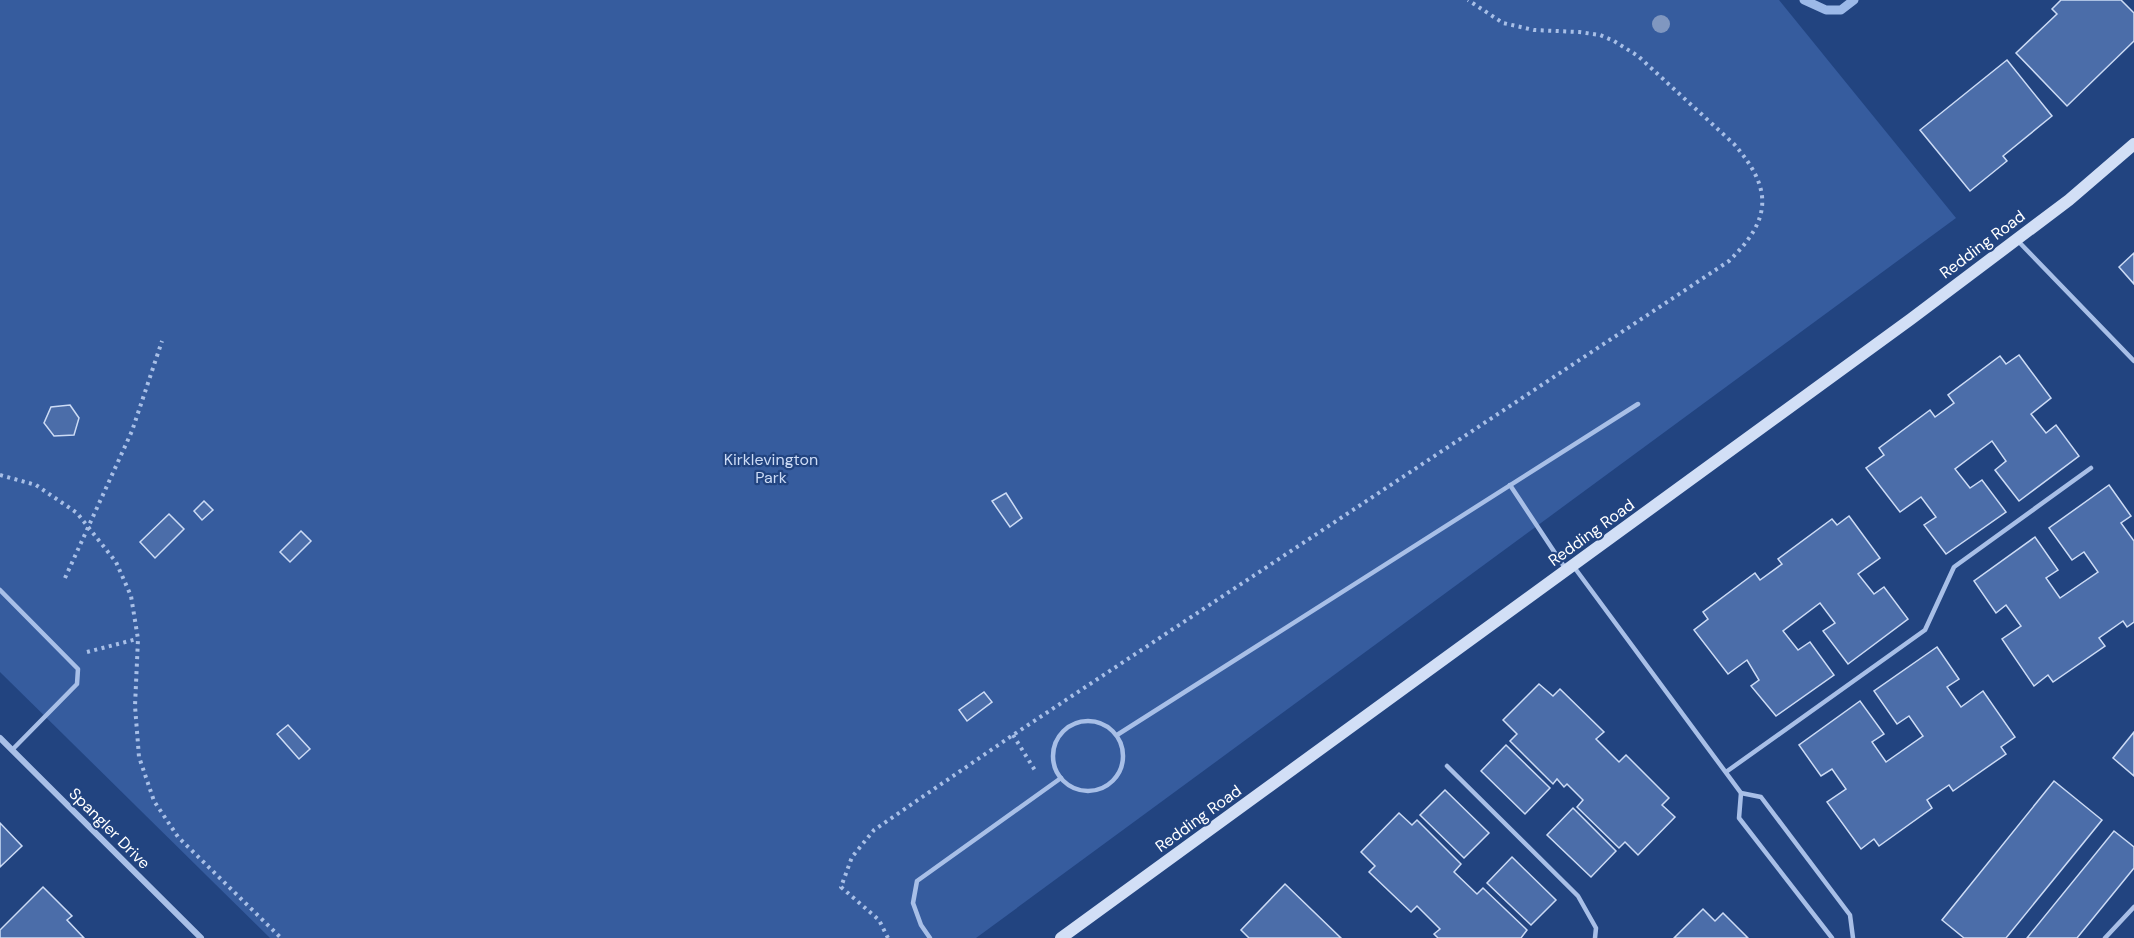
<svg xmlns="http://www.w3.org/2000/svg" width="2134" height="938" viewBox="0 0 2134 938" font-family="'DM Sans',sans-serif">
	<rect width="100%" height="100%" fill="#224480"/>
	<polygon fill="#365c9e" points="0,0 1779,0 1956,218 976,938 270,938 0,672"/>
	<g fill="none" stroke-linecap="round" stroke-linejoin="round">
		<polyline stroke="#9cb9e8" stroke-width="9" points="1804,0 1826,10 1841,10 1854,0"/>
	</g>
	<g fill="#4b6da9" stroke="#ccdbf5" stroke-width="1.5">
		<polygon points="2061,0 2121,0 2134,13 2134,41 2067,106 2016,53 2057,14 2052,9"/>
		<polygon points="2007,60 2052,116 2003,156 2007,161 1970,191 1920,130"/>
		<polygon points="2134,253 2134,284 2119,267"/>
		<polygon points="2019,355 2051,398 2031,414 2046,433 2056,425 2079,456 2019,501 1995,470 2006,461 1992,441 1955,469 1970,488 1982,480 2006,512 1946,554 1924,525 1936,517 1921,497 1900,512 1866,468 1884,455 1879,448 1930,410 1935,417 1954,403 1948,395 2000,356 2006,364"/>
		<polygon points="70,405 79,418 74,435 54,436 44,423 51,407"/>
		<polygon points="2109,485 2131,516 2121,523 2134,541 2134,622 2127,627 2123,621 2099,638 2105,646 2053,682 2048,675 2034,686 2002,639 2021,626 2006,605 1996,613 1974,581 2035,537 2058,570 2046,578 2060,598 2098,572 2084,552 2072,560 2049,528"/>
		<polygon points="1006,493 1022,518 1010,527 992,501"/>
		<polygon points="204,501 213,510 202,520 194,511"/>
		<polygon points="169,514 184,529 155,558 140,542"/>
		<polygon points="1849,516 1880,558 1858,574 1874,594 1884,587 1908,619 1848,664 1823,631 1835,623 1820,603 1783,631 1798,650 1810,642 1834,675 1776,716 1751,686 1759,680 1747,660 1728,674 1694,630 1708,619 1703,612 1755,573 1760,580 1782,564 1778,559 1832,519 1837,525"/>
		<polygon points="301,531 311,541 290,562 280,552"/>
		<polygon points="1937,647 1959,679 1947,687 1961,707 1983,691 2015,737 2001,747 2006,754 1953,791 1949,785 1927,800 1932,808 1879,846 1874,839 1861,849 1827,802 1846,789 1832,769 1821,776 1799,745 1860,701 1884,734 1872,742 1886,762 1923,736 1909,716 1897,724 1874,691"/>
		<polygon points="1539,684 1553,696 1560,689 1604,732 1596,739 1619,762 1626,755 1669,798 1662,805 1675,817 1638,855 1625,842 1619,848 1577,807 1583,800 1567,784 1564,787 1557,779 1553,784 1510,741 1517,734 1503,720"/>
		<polygon points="984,692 992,702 967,721 959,710"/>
		<polygon points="288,725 310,749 299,759 277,734"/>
		<polygon points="2134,732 2134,776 2113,758"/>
		<polygon points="1506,745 1550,788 1525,814 1481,771"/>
		<polygon points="2054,781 2102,820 2006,938 1964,938 1942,920"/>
		<polygon points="1445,790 1489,833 1464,858 1420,815"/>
		<polygon points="1573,808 1616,851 1591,877 1547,835"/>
		<polygon points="1399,813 1412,825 1417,820 1461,864 1454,872 1477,894 1483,888 1527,930 1521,938 1438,938 1434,934 1440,929 1417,906 1411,912 1369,872 1375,866 1361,852"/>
		<polygon points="0,823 22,846 0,867"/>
		<polygon points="2114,831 2134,847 2134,868 2077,938 2027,938"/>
		<polygon points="1512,857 1556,900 1531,925 1487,883"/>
		<polygon points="1285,884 1341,938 1249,938 1241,930"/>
		<polygon points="43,887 72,916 67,920 84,938 0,938 0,930"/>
		<polygon points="1703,909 1715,921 1723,913 1748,938 1674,938"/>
	</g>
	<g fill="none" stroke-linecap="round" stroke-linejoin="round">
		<g stroke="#a8bfe7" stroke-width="4" stroke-dasharray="3 4.5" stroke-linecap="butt">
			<polyline points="0,475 36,485 77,513 116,562 131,596 138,639 135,706 139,757 154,801 178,837 281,938"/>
			<polyline points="65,578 132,431 162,341"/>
			<polyline points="87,652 137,639"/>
			<polyline points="1013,735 1036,772"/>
			<path d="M 888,938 L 879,920 L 841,887 L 852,857 L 874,830 L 1013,735 L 1729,261 C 1772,219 1773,189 1734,144 L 1638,56 L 1614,41 L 1600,35 L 1579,32 L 1534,30 L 1503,23 L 1468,0"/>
		</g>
		<g stroke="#a8bfe7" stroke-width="4.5">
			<polyline points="2018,241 2134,361"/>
			<polyline points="1510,485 1565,568"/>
			<polyline points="1574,567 1741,793 1739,818 1832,938"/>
			<polyline points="0,590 78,669 77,684 12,750"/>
			<circle cx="1088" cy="756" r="35"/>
			<polyline points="1117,735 1638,404"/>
			<polyline points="1447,766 1578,896 1596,928 1595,938"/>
			<polyline points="1726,772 1925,630 1954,567 2091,468"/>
			<polyline points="1741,793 1761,797 1850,915 1853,938"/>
			<polyline points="930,938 921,925 913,903 917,881 1061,778"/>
			<polyline points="2105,938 2134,907"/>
		</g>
		<polyline stroke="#a8bfe7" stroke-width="6" points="0,738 201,938"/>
		<polyline stroke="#d2dff6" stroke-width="12" points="1061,938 1911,319 2069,200 2134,144"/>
	</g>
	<circle fill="#8097c0" cx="1661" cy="24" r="9"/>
	<g text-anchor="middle" stroke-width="4.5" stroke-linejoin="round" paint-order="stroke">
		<g font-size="16" fill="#fff" stroke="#224480">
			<text transform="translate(1982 244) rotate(-37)" y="6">Redding Road</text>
			<text transform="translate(1591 532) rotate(-36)" y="6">Redding Road</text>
			<text transform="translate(1198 818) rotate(-36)" y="6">Redding Road</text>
			<text transform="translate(110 828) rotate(45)" y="6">Spangler Drive</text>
		</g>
		<g font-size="16" fill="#ccdbf5" stroke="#224480">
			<text x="771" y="465">Kirklevington<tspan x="771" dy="18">Park</tspan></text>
		</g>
	</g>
</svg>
